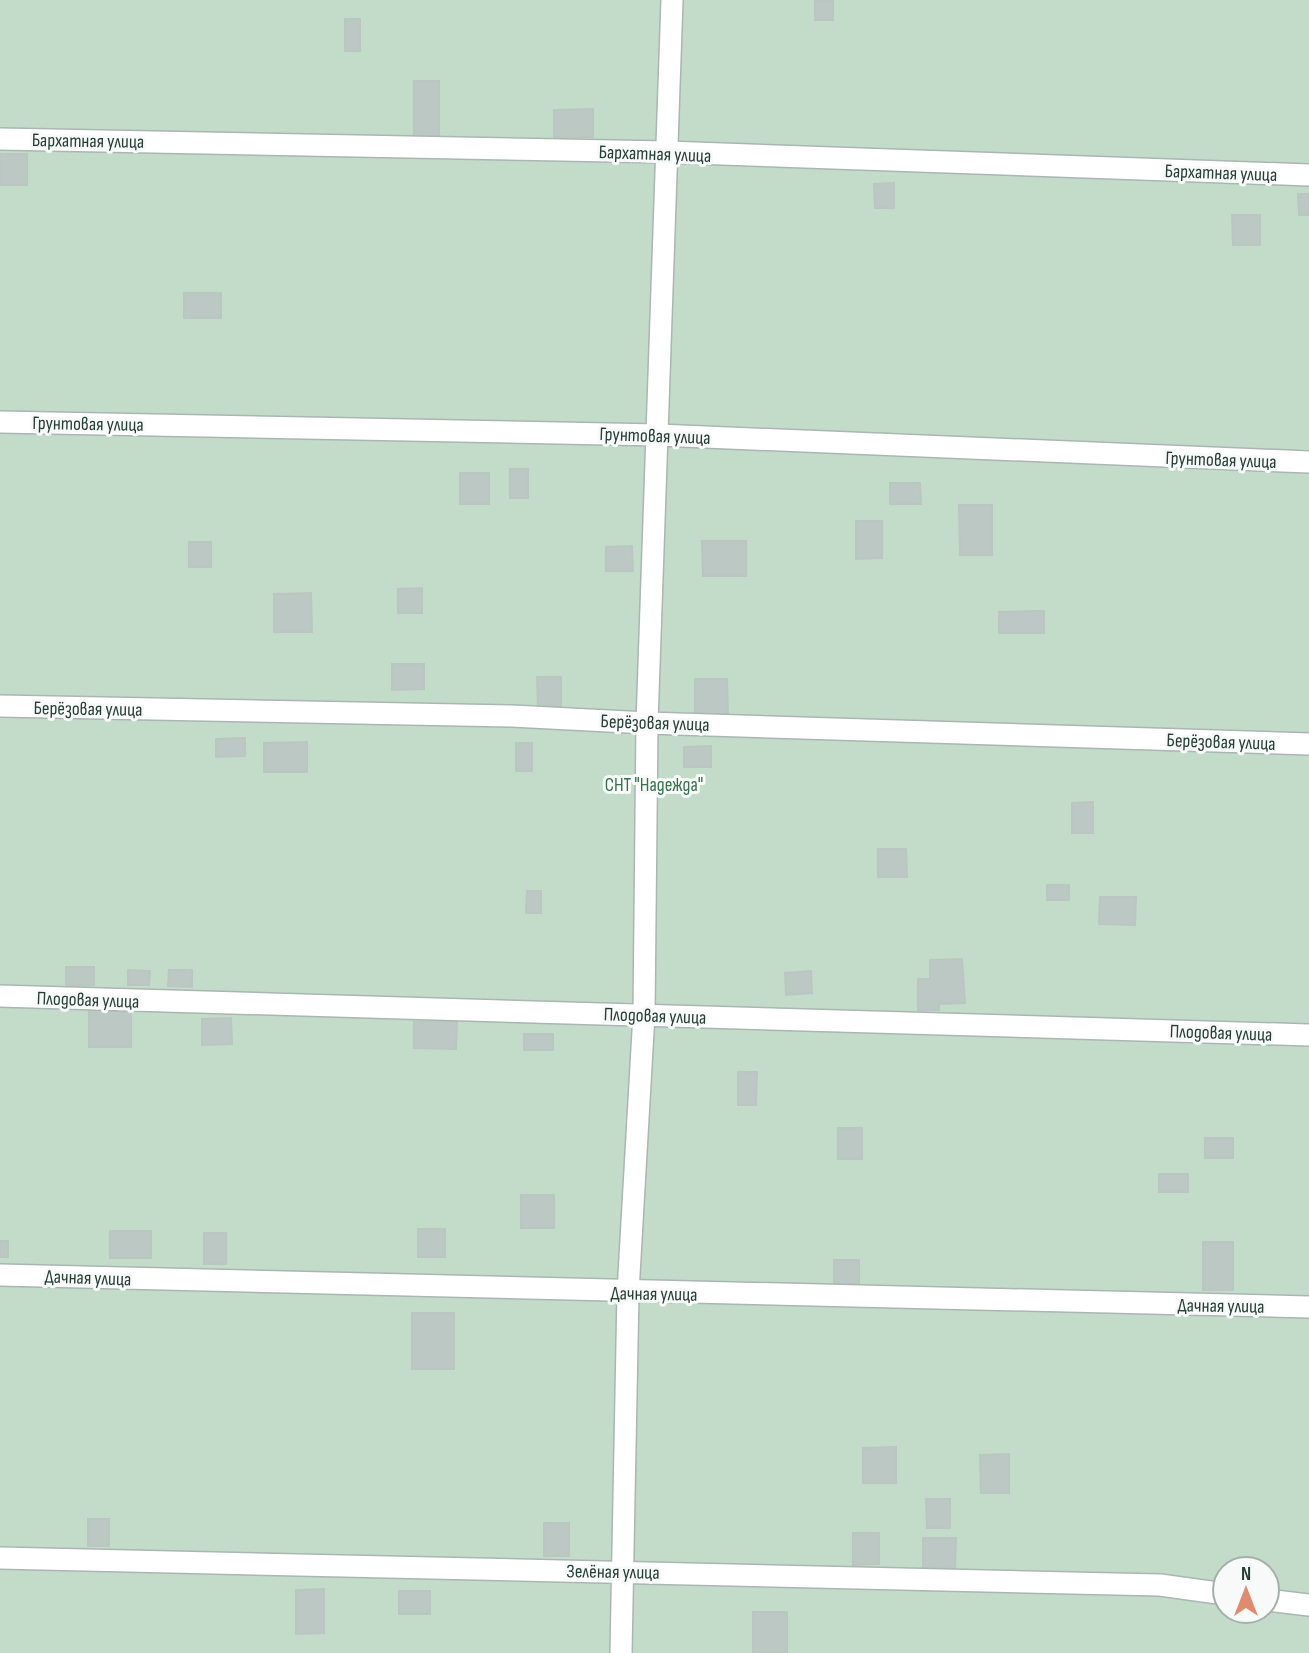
<svg xmlns="http://www.w3.org/2000/svg" width="1309" height="1653" viewBox="0 0 1309 1653" font-family="'Sofia Sans Condensed',sans-serif">
	<rect width="100%" height="100%" fill="#e7eeea"/>
	<path fill="#c3dcc9" fill-rule="evenodd" d="M 0,0 L 1309,0 L 1309,1653 L 0,1653 ZM 1225,1569 L 1267,1569 L 1267,1611 L 1225,1611 Z"/>
	<g fill="#bcc8c3" stroke="#bac7c1" stroke-width="2">
		<rect x="815" y="0" width="18" height="20"/>
		<rect x="345" y="19" width="15" height="32"/>
		<polygon points="414,81 439,81 439,141 414,142"/>
		<polygon points="593,109 593,137 554,137 554,110"/>
		<rect x="0" y="154" width="27" height="31"/>
		<polygon points="894,183 894,208 875,208 874,184"/>
		<polygon points="1298,194 1309,194 1309,215 1299,215"/>
		<polygon points="1232,215 1260,215 1260,245 1233,245"/>
		<rect x="184" y="293" width="37" height="25"/>
		<rect x="510" y="469" width="18" height="29"/>
		<rect x="460" y="473" width="29" height="31"/>
		<polygon points="890,483 920,483 921,504 890,504"/>
		<polygon points="959,505 992,505 992,555 960,555"/>
		<polygon points="856,521 882,521 882,558 856,559"/>
		<polygon points="702,541 746,541 746,576 703,576"/>
		<rect x="189" y="542" width="22" height="25"/>
		<polygon points="632,546 633,571 606,571 606,547"/>
		<polygon points="422,588 422,613 398,613 398,589"/>
		<polygon points="311,593 312,632 274,632 274,594"/>
		<polygon points="1044,611 1044,633 999,633 999,612"/>
		<polygon points="392,664 424,664 424,689 392,690"/>
		<polygon points="537,677 561,677 561,712 538,712"/>
		<polygon points="695,679 727,679 728,717 695,717"/>
		<polygon points="245,738 245,756 216,757 216,739"/>
		<polygon points="307,742 307,772 264,772 264,743"/>
		<rect x="516" y="743" width="16" height="28"/>
		<polygon points="711,746 711,767 684,767 684,747"/>
		<polygon points="1093,802 1093,833 1072,833 1072,803"/>
		<polygon points="878,849 906,849 907,877 878,877"/>
		<rect x="1047" y="885" width="22" height="15"/>
		<polygon points="527,891 541,891 541,913 526,913"/>
		<polygon points="1100,897 1136,897 1135,925 1099,924"/>
		<polygon points="962,959 965,1003 939,1004 939,1010 918,1010 918,979 930,979 930,960"/>
		<rect x="66" y="967" width="28" height="18"/>
		<polygon points="128,970 150,971 149,985 128,985"/>
		<polygon points="169,970 192,970 192,987 168,986"/>
		<polygon points="811,971 812,993 786,995 785,973"/>
		<rect x="89" y="1005" width="42" height="42"/>
		<polygon points="231,1018 232,1044 202,1045 202,1019"/>
		<polygon points="414,1022 457,1022 456,1049 414,1048"/>
		<rect x="524" y="1034" width="29" height="16"/>
		<polygon points="738,1072 757,1072 756,1105 738,1105"/>
		<rect x="838" y="1128" width="24" height="31"/>
		<rect x="1205" y="1138" width="28" height="20"/>
		<rect x="1159" y="1174" width="29" height="18"/>
		<rect x="521" y="1195" width="33" height="33"/>
		<rect x="418" y="1229" width="27" height="28"/>
		<rect x="110" y="1231" width="41" height="27"/>
		<rect x="204" y="1233" width="22" height="31"/>
		<rect x="0" y="1241" width="8" height="16"/>
		<rect x="1203" y="1242" width="30" height="48"/>
		<rect x="834" y="1260" width="25" height="26"/>
		<rect x="412" y="1313" width="42" height="56"/>
		<polygon points="896,1447 896,1483 863,1483 863,1448"/>
		<polygon points="1009,1454 1009,1493 981,1493 980,1455"/>
		<polygon points="926,1499 950,1499 950,1528 927,1528"/>
		<rect x="88" y="1519" width="21" height="27"/>
		<rect x="544" y="1523" width="25" height="33"/>
		<polygon points="853,1533 879,1533 879,1564 853,1565"/>
		<polygon points="923,1538 956,1538 955,1568 923,1567"/>
		<polygon points="324,1589 324,1633 296,1634 296,1590"/>
		<rect x="399" y="1591" width="31" height="23"/>
		<rect x="753" y="1612" width="34" height="41"/>
	</g>
	<g fill="none" stroke-linecap="round" stroke-linejoin="round">
		<defs>
			<g id="minor">
				<polyline points="0,139 667,152 1309,175"/>
				<polyline points="0,422 658,435 1309,462"/>
				<polyline points="0,706 512,716 647,723 1309,744"/>
				<polyline points="0,996 1309,1035"/>
				<polyline points="0,1275 1309,1307"/>
				<polyline points="0,1558 1160,1585 1225,1594"/>
				<polyline points="1267,1600 1309,1605"/>
				<polyline points="621,1653 628,1292 644,1014 647,723 672,0"/>
			</g>
		</defs>
		<use href="#minor" stroke="#aab6b1" stroke-width="24"/>
		<use href="#minor" stroke="#fff" stroke-width="21"/>
	</g>
	<g text-anchor="middle" stroke-width="6" stroke-linejoin="round" paint-order="stroke">
		<g font-size="19" fill="#273e37" stroke="#f7faf9">
			<text transform="translate(88 140) rotate(1)" y="7">Бархатная улица</text>
			<text transform="translate(655 153) rotate(2)" y="7">Бархатная улица</text>
			<text transform="translate(1221 172) rotate(2)" y="7">Бархатная улица</text>
			<text transform="translate(88 423) rotate(1)" y="7">Грунтовая улица</text>
			<text transform="translate(655 435) rotate(2)" y="7">Грунтовая улица</text>
			<text transform="translate(1221 459) rotate(2)" y="7">Грунтовая улица</text>
			<text transform="translate(88 708) rotate(1)" y="7">Берёзовая улица</text>
			<text transform="translate(655 722) rotate(2)" y="7">Берёзовая улица</text>
			<text transform="translate(1221 741) rotate(2)" y="7">Берёзовая улица</text>
			<text transform="translate(88 999) rotate(2)" y="7">Плодовая улица</text>
			<text transform="translate(655 1015) rotate(2)" y="7">Плодовая улица</text>
			<text transform="translate(1221 1032) rotate(2)" y="7">Плодовая улица</text>
			<text transform="translate(88 1277) rotate(2)" y="7">Дачная улица</text>
			<text transform="translate(654 1293) rotate(1)" y="7">Дачная улица</text>
			<text transform="translate(1221 1305) rotate(1)" y="7">Дачная улица</text>
			<text transform="translate(613 1571) rotate(1)" y="7">Зелёная улица</text>
		</g>
		<g font-size="19" fill="#36704c" stroke="#f7faf9">
			<text x="654" y="791">СНТ "Надежда"</text>
		</g>
	</g>
	<g transform="translate(1246 1590)"><circle r="33" fill="#f7faf9" stroke="#a4afab" stroke-width="2"/>
	<path d="M0-5L12 26L0 18L-12 26Z" fill="#e28a70"/>
	<text y="-10" font-size="19" font-weight="bold" text-anchor="middle" fill="#273e37">N</text>
	</g>
</svg>
